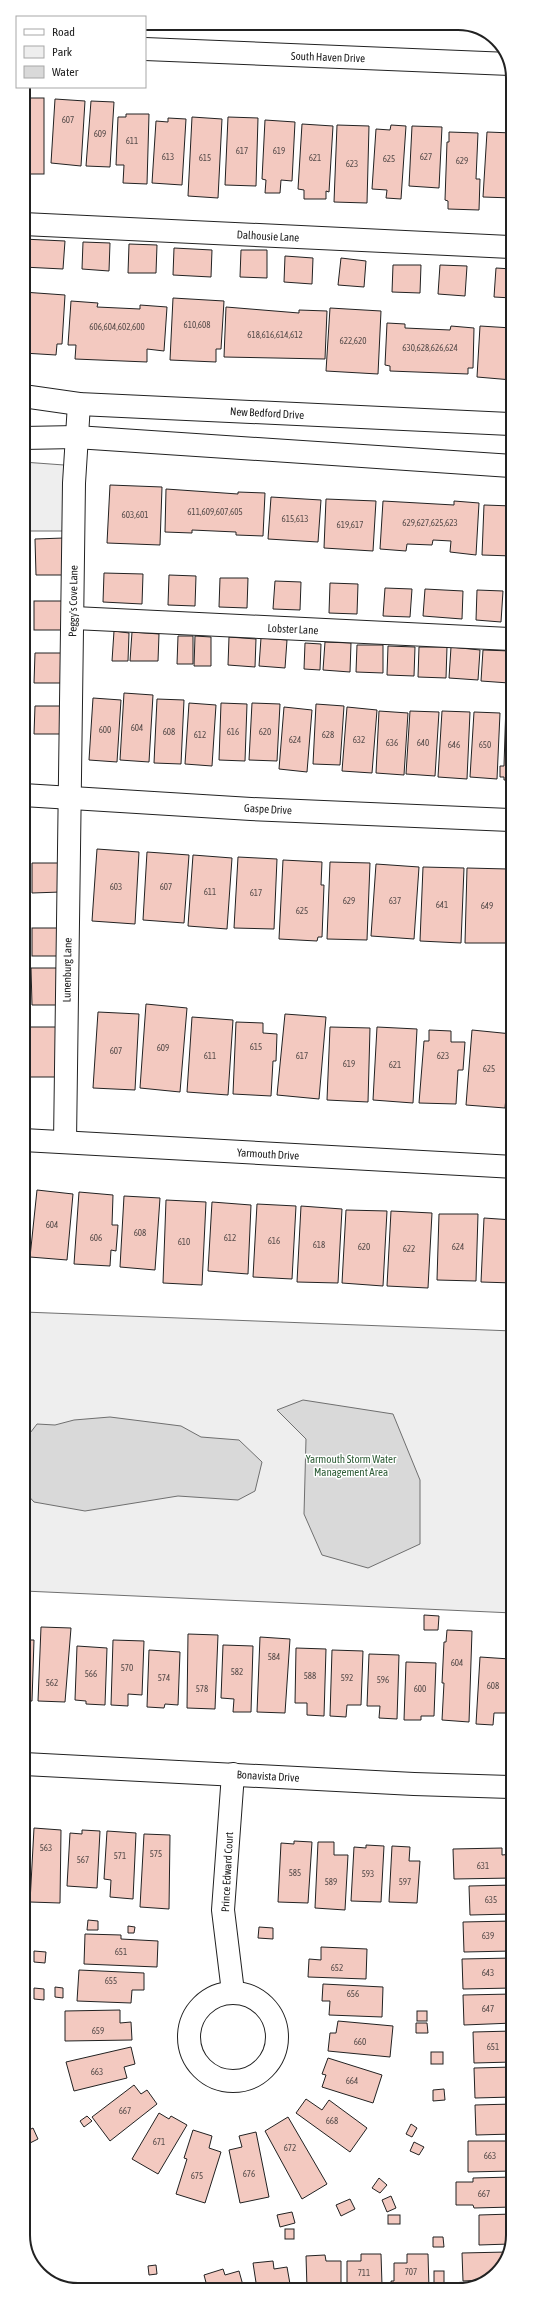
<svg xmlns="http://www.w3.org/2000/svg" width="536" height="2313" viewBox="0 0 536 2313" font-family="'Asap Condensed',sans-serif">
	<rect width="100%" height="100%" fill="#fff"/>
	<g fill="#eee" stroke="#6f6f6f">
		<polygon points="23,462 64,465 64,531 23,531"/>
		<polygon points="24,1312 513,1331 513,1613 24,1591"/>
	</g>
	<g fill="#d9d9d9" stroke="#6f6f6f">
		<polygon points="303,1400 393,1414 420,1480 420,1544 368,1568 322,1555 304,1514 306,1439 277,1410"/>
		<polygon points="110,1417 181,1426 201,1437 239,1440 262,1462 255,1491 238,1500 178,1496 85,1511 34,1502 24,1491 24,1441 37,1424 55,1425 74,1420"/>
	</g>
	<g fill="#f3c9c0" stroke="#222">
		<rect x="23" y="98" width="21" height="76"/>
		<polygon points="55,99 85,101 81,166 51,163"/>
		<polygon points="91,101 114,102 110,167 86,166"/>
		<polygon points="126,114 149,114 147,184 123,183 124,165 116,165 118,117 126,117"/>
		<polygon points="192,117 222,119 218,198 188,196"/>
		<polygon points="228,117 258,118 256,186 225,185"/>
		<polygon points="168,118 186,119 182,185 152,183 156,121 168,122"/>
		<polygon points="265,120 295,122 292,181 281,180 280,193 265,193 266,180 262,179"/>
		<polygon points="302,124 333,126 329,192 326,191 326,199 304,199 304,190 298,189"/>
		<polygon points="337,125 369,126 367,203 334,202"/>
		<polygon points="391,125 406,126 401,199 386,198 387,190 372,189 376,129 390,130"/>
		<polygon points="412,126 442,127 439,188 409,186"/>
		<polygon points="449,132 478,133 476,179 480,179 479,210 448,209 448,201 445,200 447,142 449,142"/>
		<polygon points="487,132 512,133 512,198 483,197"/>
		<polygon points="23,239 65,241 63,269 23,267"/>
		<polygon points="83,242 110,243 109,271 82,269"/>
		<polygon points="129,244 157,245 156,273 128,273"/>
		<polygon points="174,248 212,250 211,277 173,275"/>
		<polygon points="241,250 267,250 267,278 240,277"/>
		<polygon points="285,256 313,258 312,284 284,282"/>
		<polygon points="341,258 366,261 364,287 338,285"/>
		<polygon points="393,265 421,265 420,293 392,292"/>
		<polygon points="440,265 467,266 465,296 438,294"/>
		<polygon points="496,268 512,269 512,298 494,297"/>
		<polygon points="23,292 65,295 62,344 57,344 56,355 23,353"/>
		<polygon points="173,298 224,301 221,349 216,349 216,362 170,360"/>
		<polygon points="71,301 98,303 97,307 140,309 140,305 167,307 164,351 147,349 147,362 75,359 76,345 68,345"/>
		<polygon points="226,307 299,313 299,310 327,311 325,359 224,357"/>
		<polygon points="330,308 381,311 378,374 326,371"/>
		<polygon points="387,323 405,324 405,328 450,330 451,326 474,328 473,368 468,368 468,374 390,371 390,366 385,365"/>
		<polygon points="480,326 512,328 512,380 477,377"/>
		<polygon points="110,485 162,487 160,545 107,543"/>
		<polygon points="166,489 238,494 238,492 265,493 263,536 236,535 236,532 192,530 192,533 165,532"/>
		<polygon points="271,497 321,500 318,542 268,539"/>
		<polygon points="326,499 376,501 373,551 324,548"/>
		<polygon points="383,501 454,505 454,501 479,503 476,555 450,552 451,541 433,540 432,545 407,544 406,551 380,549"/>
		<polygon points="484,505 512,506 512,556 482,555"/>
		<polygon points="64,538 64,575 36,575 35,539"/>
		<polygon points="104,573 143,574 142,604 103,602"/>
		<polygon points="169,575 196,576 195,606 168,605"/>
		<polygon points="220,578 248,578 247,608 219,607"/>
		<polygon points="275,581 301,582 300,610 273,609"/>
		<polygon points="330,583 358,584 357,614 329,613"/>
		<polygon points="385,588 412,589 410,617 383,616"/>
		<polygon points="425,589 463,591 462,619 423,616"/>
		<polygon points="477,590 503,591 501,622 476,620"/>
		<rect x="34" y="601" width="29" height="29"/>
		<polygon points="114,631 129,633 128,661 112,661"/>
		<polygon points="132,632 159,634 158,661 130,661"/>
		<polygon points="178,636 193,636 193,664 177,664"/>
		<polygon points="195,636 211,637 211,666 194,666"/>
		<polygon points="229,637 256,639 255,667 228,665"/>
		<polygon points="261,638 287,640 285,668 259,666"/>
		<polygon points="325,642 351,643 350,672 323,670"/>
		<polygon points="305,643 321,644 320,670 304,669"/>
		<polygon points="357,645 383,645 383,673 356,672"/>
		<polygon points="388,646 415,647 414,676 387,675"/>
		<polygon points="419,647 447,647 446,678 418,677"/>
		<polygon points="451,647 480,650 478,680 449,678"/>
		<polygon points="483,650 511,651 509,683 481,681"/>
		<polygon points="35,653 63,653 63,683 34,683"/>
		<polygon points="124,693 153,695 149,762 120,760"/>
		<polygon points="93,698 121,700 117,762 89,760"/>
		<polygon points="157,699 184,700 181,764 154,763"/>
		<polygon points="189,703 216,705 212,766 185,764"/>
		<polygon points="221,703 247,704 245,761 219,760"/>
		<polygon points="252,703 280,704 277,761 249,760"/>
		<polygon points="506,703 512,704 512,780 504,780 504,777 500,777 500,766 504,766"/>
		<polygon points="316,704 344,706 340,765 313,764"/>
		<polygon points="35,706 62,706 62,734 34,734"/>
		<polygon points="284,707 312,710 307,772 279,769"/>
		<polygon points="347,707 377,710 372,773 342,771"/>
		<polygon points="379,711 408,713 404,775 376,773"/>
		<polygon points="410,711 439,712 435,776 406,774"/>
		<polygon points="442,711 470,712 467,779 438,777"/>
		<polygon points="474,712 500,713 497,779 470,777"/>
		<polygon points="97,849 139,852 135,924 92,921"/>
		<polygon points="147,852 189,855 184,923 143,920"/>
		<polygon points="193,855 232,858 227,929 188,926"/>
		<polygon points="238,857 277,859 274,929 234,928"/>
		<polygon points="283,860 322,862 321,885 324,885 322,937 318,937 317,941 279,939"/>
		<polygon points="330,862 370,863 367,940 327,939"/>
		<polygon points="32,863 61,863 61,892 32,893"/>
		<polygon points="376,864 419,867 414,939 371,936"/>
		<polygon points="423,867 464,868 461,943 420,941"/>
		<polygon points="467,868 508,869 507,943 465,943"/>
		<rect x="32" y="928" width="26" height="28"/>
		<polygon points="31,968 57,968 58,1005 32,1005"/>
		<polygon points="146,1004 187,1008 180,1092 140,1088"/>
		<polygon points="98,1012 139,1014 135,1090 93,1088"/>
		<polygon points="285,1014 326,1017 319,1099 277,1095"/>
		<polygon points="192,1017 233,1020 228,1095 187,1092"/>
		<polygon points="236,1022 263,1023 263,1033 277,1034 276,1061 273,1061 271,1096 233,1094"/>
		<rect x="30" y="1027" width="28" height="50"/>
		<polygon points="330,1027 370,1028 368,1102 327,1100"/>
		<polygon points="377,1027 417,1029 413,1103 373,1100"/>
		<polygon points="429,1030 451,1031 451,1042 465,1042 463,1070 458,1070 456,1104 419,1103 424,1041 429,1041"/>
		<polygon points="472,1030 512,1034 505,1108 466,1105"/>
		<polygon points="24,1185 28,1186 24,1254"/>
		<polygon points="37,1190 73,1194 67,1260 30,1257"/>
		<polygon points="79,1192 113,1195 112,1225 118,1225 116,1251 111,1250 110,1266 74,1264"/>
		<polygon points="124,1196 160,1198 155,1270 120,1267"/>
		<polygon points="166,1200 206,1202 202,1285 163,1283"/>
		<polygon points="212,1202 251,1205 248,1274 208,1271"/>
		<polygon points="257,1204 296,1206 292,1279 253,1277"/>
		<polygon points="301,1206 342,1209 338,1283 297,1282"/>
		<polygon points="346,1210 387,1211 383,1286 342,1283"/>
		<polygon points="391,1211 432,1213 428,1288 387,1286"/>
		<polygon points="439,1214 478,1214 476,1281 437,1280"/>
		<polygon points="484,1218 513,1220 513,1283 481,1282"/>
		<polygon points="424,1615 439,1616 438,1630 424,1630"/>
		<polygon points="41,1627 71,1628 65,1702 38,1701"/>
		<polygon points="447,1630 472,1631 469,1722 442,1720 444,1683 442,1683 444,1642 446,1642"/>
		<polygon points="188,1634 218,1635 215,1709 187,1708"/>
		<polygon points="260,1637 290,1639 285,1713 257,1712"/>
		<polygon points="24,1640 34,1640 32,1701 24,1701"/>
		<polygon points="113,1640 144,1641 142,1695 128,1694 128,1706 111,1705"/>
		<polygon points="223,1645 253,1646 251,1712 233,1712 234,1699 221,1698"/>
		<polygon points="77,1646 107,1648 105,1705 86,1704 86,1701 75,1700"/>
		<polygon points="296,1648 326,1649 324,1716 307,1715 307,1703 295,1703"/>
		<polygon points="149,1650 180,1652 178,1705 165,1704 164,1708 147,1707"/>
		<polygon points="332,1650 363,1651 361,1705 347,1705 346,1717 330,1716"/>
		<polygon points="369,1654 399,1655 397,1719 379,1718 380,1706 367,1706"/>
		<polygon points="480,1657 510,1659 506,1713 494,1713 493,1725 476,1724"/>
		<polygon points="406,1662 436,1663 434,1716 421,1716 421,1720 404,1720"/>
		<polygon points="24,1826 27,1827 24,1883"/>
		<polygon points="34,1828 61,1830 60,1903 30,1902"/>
		<polygon points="82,1830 100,1831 97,1888 67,1886 70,1833 82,1834"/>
		<polygon points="107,1831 136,1833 133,1899 110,1897 111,1880 104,1879"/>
		<polygon points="144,1834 170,1835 169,1909 140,1907"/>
		<polygon points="294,1841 312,1842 308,1903 278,1902 281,1843 294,1844"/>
		<polygon points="318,1842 334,1842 334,1855 348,1855 345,1910 315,1908"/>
		<polygon points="366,1845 384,1846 381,1902 351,1901 354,1847 366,1848"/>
		<polygon points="392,1846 410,1847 409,1861 420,1861 417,1903 389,1902"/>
		<polygon points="502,1848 502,1855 513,1854 513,1878 454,1879 453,1849"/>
		<polygon points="513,1885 513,1914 470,1915 469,1886"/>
		<polygon points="88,1920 98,1921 98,1930 87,1930"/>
		<polygon points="513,1921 513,1951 464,1952 463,1922"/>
		<polygon points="128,1926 135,1927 134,1933 128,1933"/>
		<polygon points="259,1927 273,1928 273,1939 258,1938"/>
		<polygon points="85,1934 121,1935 121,1939 158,1941 157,1967 84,1964"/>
		<polygon points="321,1947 367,1949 366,1979 308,1977 309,1959 321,1960"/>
		<polygon points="34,1951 46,1952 45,1963 34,1962"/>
		<polygon points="513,1958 513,1988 463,1989 462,1959"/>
		<polygon points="79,1970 144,1973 144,1990 132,1990 131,2003 77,2001"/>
		<polygon points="323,1984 383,1987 382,2017 329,2015 330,2001 322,2001"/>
		<rect x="24" y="1987" width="4" height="13"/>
		<polygon points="55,1987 63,1988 63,1998 55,1997"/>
		<polygon points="34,1988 44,1989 44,2000 34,1999"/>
		<polygon points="513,1994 513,2023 464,2025 463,1995"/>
		<polygon points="120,2010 120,2023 131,2022 132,2040 65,2041 65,2011"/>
		<rect x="417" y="2011" width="10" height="10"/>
		<polygon points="338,2021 393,2026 390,2057 328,2051 330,2033 336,2033"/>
		<polygon points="416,2023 427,2023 428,2033 416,2033"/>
		<polygon points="513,2031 513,2062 474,2063 473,2032"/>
		<polygon points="131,2047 135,2064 124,2067 127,2078 74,2091 66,2062"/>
		<rect x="431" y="2052" width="12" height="12"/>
		<polygon points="328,2058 382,2075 373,2103 322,2087 326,2075 322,2074"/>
		<polygon points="513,2067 513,2097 475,2098 474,2068"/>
		<polygon points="134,2085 141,2094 147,2090 157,2104 110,2141 92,2117"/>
		<polygon points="444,2089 445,2100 433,2101 433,2090"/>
		<polygon points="306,2099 322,2110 329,2100 367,2128 350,2152 296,2113"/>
		<polygon points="513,2104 513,2134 476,2135 475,2105"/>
		<polygon points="159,2113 169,2119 171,2116 187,2125 158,2174 132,2159"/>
		<polygon points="87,2116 92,2121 84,2127 80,2121"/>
		<polygon points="288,2117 327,2184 302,2199 265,2131"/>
		<polygon points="411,2124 417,2128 412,2137 406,2134"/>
		<polygon points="33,2128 38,2139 30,2143 25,2132"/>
		<polygon points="193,2130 212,2136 209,2148 221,2152 205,2203 176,2194 187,2159 184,2158"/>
		<polygon points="256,2132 269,2197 240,2203 229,2150 242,2147 239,2136"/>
		<polygon points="468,2141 513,2141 513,2171 468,2172"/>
		<polygon points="414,2142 424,2147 419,2155 410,2151"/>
		<polygon points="513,2177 513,2207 474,2208 473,2205 456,2205 456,2182 473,2182 473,2178"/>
		<polygon points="379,2178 387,2185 380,2193 372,2188"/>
		<polygon points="391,2196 396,2208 387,2212 382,2200"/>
		<polygon points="350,2199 355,2209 341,2216 336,2205"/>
		<polygon points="292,2212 295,2223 280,2227 277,2215"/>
		<polygon points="513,2214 513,2236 510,2244 479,2245 479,2215"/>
		<rect x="388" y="2215" width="12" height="9"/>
		<rect x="285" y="2229" width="9" height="10"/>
		<polygon points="433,2237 443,2237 444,2247 433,2247"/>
		<polygon points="507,2252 500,2271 484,2280 463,2281 462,2253"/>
		<polygon points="361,2254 381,2254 382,2285 384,2285 384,2289 347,2289 347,2261 361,2261"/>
		<polygon points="407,2254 428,2254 429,2289 392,2289 391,2281 394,2281 394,2263 407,2263"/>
		<polygon points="325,2255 326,2261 341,2261 341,2289 304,2289 307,2288 306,2256"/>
		<polygon points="273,2261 274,2269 287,2267 290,2284 293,2284 294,2289 257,2289 253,2263"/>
		<polygon points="156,2265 157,2274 149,2275 148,2266"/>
		<polygon points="223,2269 225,2275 239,2271 244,2289 208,2290 204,2275"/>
		<rect x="434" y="2271" width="10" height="13"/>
	</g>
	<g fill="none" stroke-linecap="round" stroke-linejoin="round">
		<defs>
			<g id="minor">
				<polyline points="145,49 510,64"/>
				<polyline points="23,224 512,247"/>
				<polyline points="23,396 79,404 512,424"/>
				<polyline points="23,438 76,437 512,466"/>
				<polyline points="74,618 512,639"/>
				<polyline points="23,795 251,809 512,820"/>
				<polyline points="23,1140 513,1167"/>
				<polyline points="65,1142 74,483 79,404"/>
				<polyline points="24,1764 414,1784 513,1787"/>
				<polyline points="233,1774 223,1910 233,1992"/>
				<circle cx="233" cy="2037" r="44"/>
			</g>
		</defs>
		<use href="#minor" stroke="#222" stroke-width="24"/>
		<use href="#minor" stroke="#fff" stroke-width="22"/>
	</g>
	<g text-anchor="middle" stroke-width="3" stroke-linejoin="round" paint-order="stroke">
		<g font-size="9" fill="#564c4a">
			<text x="68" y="123">607</text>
			<text x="100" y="137">609</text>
			<text x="132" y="144">611</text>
			<text x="242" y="154">617</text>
			<text x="279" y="154">619</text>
			<text x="168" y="160">613</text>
			<text x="426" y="160">627</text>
			<text x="205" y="161">615</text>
			<text x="315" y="161">621</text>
			<text x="389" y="162">625</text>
			<text x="462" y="164">629</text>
			<text x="352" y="167">623</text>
			<text x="197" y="328">610,608</text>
			<text x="117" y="330">606,604,602,600</text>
			<text x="275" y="338">618,616,614,612</text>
			<text x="353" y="344">622,620</text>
			<text x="430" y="351">630,628,626,624</text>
			<text x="215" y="515">611,609,607,605</text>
			<text x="135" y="518">603,601</text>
			<text x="295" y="522">615,613</text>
			<text x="430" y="526">629,627,625,623</text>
			<text x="350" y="528">619,617</text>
			<text x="137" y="731">604</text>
			<text x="105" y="733">600</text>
			<text x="169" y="735">608</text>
			<text x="233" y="735">616</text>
			<text x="265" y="735">620</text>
			<text x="200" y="738">612</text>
			<text x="328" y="738">628</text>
			<text x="295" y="743">624</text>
			<text x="359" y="743">632</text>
			<text x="392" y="746">636</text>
			<text x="423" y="746">640</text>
			<text x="454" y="748">646</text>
			<text x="485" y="748">650</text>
			<text x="116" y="890">603</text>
			<text x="166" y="890">607</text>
			<text x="210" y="895">611</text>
			<text x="256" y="896">617</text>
			<text x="349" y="904">629</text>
			<text x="395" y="904">637</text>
			<text x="442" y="908">641</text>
			<text x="487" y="909">649</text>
			<text x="302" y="914">625</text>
			<text x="256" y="1050">615</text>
			<text x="163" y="1051">609</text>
			<text x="116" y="1054">607</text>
			<text x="210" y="1059">611</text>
			<text x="302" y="1059">617</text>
			<text x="443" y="1059">623</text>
			<text x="349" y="1067">619</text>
			<text x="395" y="1068">621</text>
			<text x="489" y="1072">625</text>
			<text x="52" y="1228">604</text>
			<text x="140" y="1236">608</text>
			<text x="96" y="1241">606</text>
			<text x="230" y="1241">612</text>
			<text x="274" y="1244">616</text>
			<text x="184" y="1245">610</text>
			<text x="319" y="1248">618</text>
			<text x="364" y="1250">620</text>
			<text x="458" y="1250">624</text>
			<text x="409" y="1252">622</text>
			<text x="274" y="1660">584</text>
			<text x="457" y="1666">604</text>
			<text x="127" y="1671">570</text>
			<text x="237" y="1675">582</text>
			<text x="91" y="1677">566</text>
			<text x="310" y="1679">588</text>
			<text x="164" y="1681">574</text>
			<text x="347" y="1681">592</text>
			<text x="383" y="1683">596</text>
			<text x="52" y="1686">562</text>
			<text x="493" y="1689">608</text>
			<text x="202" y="1692">578</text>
			<text x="420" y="1692">600</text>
			<text x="46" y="1851">563</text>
			<text x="156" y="1857">575</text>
			<text x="120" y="1859">571</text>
			<text x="83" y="1863">567</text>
			<text x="483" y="1869">631</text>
			<text x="295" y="1876">585</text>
			<text x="368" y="1877">593</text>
			<text x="331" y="1885">589</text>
			<text x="405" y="1885">597</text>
			<text x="491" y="1903">635</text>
			<text x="488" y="1939">639</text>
			<text x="121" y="1955">651</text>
			<text x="337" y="1971">652</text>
			<text x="488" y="1976">643</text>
			<text x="111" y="1984">655</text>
			<text x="353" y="1997">656</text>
			<text x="488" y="2012">647</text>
			<text x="98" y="2034">659</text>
			<text x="360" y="2045">660</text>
			<text x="493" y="2050">651</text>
			<text x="97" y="2075">663</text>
			<text x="352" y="2084">664</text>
			<text x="125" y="2114">667</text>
			<text x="332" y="2124">668</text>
			<text x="159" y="2145">671</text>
			<text x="290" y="2151">672</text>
			<text x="490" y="2159">663</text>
			<text x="249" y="2177">676</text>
			<text x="197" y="2179">675</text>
			<text x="484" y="2197">667</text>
			<text x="411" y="2275">707</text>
			<text x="364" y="2276">711</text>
		</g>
		<g font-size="11" fill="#222" stroke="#fff">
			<text transform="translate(328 57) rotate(2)" y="4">South Haven Drive</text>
			<text transform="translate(268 236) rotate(3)" y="4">Dalhousie Lane</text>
			<text transform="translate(267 413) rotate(3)" y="4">New Bedford Drive</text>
			<text transform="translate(73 601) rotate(-89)" y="4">Peggy's Cove Lane</text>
			<text transform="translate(293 629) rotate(3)" y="4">Lobster Lane</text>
			<text transform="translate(268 809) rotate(3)" y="4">Gaspe Drive</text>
			<text transform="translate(67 970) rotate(-89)" y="4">Lunenburg Lane</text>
			<text transform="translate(268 1154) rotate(3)" y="4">Yarmouth Drive</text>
			<text transform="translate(268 1776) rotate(3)" y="4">Bonavista Drive</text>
			<text transform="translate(227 1872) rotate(-87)" y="4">Prince Edward Court</text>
		</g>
		<g font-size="11" fill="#2f5e38" stroke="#fff">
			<text x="351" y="1463">Yarmouth Storm Water<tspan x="351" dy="13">Management Area</tspan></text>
		</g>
	</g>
	<path d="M0 0H536V2313H0ZM78 30H458A48 48 0 0 1 506 78V2235A48 48 0 0 1 458 2283H78A48 48 0 0 1 30 2235V78A48 48 0 0 1 78 30Z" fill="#fff" fill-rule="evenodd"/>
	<path fill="none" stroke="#222" stroke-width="2" d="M78 30H458A48 48 0 0 1 506 78V2235A48 48 0 0 1 458 2283H78A48 48 0 0 1 30 2235V78A48 48 0 0 1 78 30Z"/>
	<rect x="16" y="16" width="130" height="72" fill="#ffffff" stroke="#a7a7a7"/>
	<rect x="24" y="29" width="20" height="6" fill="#ffffff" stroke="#a7a7a7"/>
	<text x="52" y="36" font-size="12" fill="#222222">Road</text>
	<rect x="24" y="46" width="20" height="12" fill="#eeeeee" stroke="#a7a7a7"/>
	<text x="52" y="56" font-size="12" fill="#222222">Park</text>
	<rect x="24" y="66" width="20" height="12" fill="#d9d9d9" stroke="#a7a7a7"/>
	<text x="52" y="76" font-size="12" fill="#222222">Water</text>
</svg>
